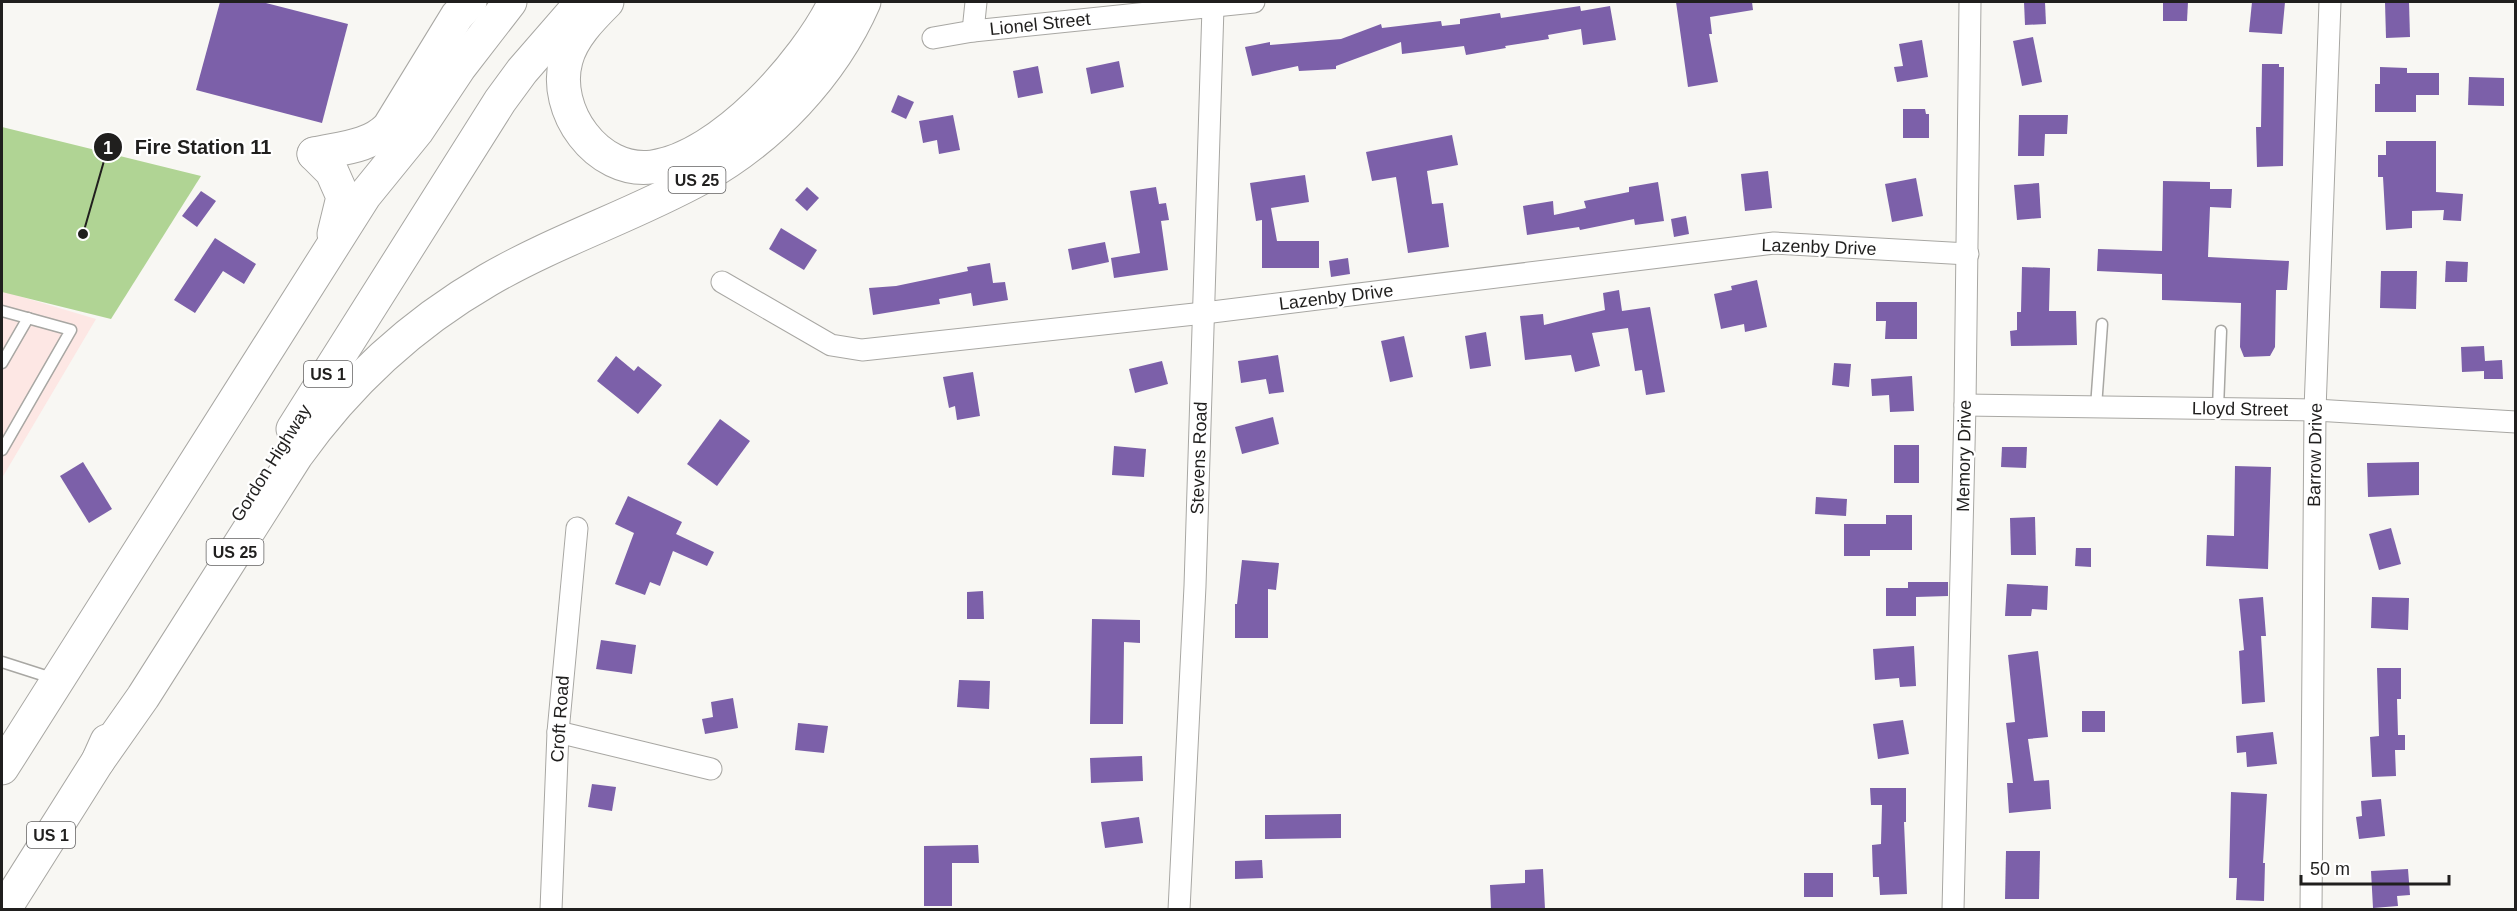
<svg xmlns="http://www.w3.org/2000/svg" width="2517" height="911" viewBox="0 0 2517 911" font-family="Arial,sans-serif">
	<rect width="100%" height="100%" fill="#f8f7f3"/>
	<polygon fill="#fde7e4" points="2,291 96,319 2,478"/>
	<polygon fill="#b0d494" points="2,127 201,176 111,319 2,292"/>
	<g fill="#7c60a9">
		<polygon points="220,2 262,2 348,24 322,123 196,90"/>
		<polygon points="1676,2 1752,2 1753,10 1710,17 1712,34 1709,34 1718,82 1688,87"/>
		<polygon points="2024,2 2045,2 2046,24 2025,25"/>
		<polygon points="2163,2 2188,2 2187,21 2163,21"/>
		<polygon points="2252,2 2285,2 2282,34 2249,32"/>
		<polygon points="2385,2 2409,2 2410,37 2386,38"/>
		<polygon points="1580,6 1581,11 1610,6 1616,40 1583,45 1581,29 1548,35 1549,39 1505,46 1506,48 1466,55 1464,46 1402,54 1401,42 1336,66 1336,69 1299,71 1298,66 1252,76 1245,47 1270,42 1270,45 1341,39 1381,24 1382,28 1441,21 1442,26 1460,24 1460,19 1500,13 1501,18"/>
		<polygon points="2033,37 2042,82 2022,86 2013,41"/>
		<polygon points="1922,40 1928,77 1897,82 1894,67 1903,66 1899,44"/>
		<polygon points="1119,61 1124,87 1091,94 1086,68"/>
		<polygon points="2262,64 2279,64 2279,67 2284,67 2283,166 2257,167 2256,127 2261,127"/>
		<polygon points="1038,66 1043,93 1018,98 1013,71"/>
		<polygon points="2380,67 2407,68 2407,73 2439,73 2439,95 2416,95 2416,112 2375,112 2375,84 2380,84"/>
		<polygon points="2469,77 2504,78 2504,106 2468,105"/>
		<polygon points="898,95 914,102 906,119 891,112"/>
		<polygon points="1903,109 1925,109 1926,114 1929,114 1929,138 1903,138"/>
		<polygon points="953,115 960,150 939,154 937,140 923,143 919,121"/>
		<polygon points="2019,115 2068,115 2067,134 2045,134 2044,156 2018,156"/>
		<polygon points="1452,135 1458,165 1427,171 1432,204 1443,203 1449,247 1408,253 1396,177 1372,181 1366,152"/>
		<polygon points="2386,141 2436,141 2436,192 2463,194 2461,221 2443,220 2444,210 2412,211 2412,228 2386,230 2383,177 2378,177 2378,155 2386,155"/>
		<polygon points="1768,171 1772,208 1745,211 1741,174"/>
		<polygon points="1305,175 1309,202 1271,208 1277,241 1319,241 1319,268 1262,268 1262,220 1256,221 1250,183"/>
		<polygon points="1916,178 1923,216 1892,222 1885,184"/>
		<polygon points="2163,181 2210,182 2210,189 2232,189 2231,208 2210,207 2208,257 2289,261 2287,290 2276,290 2275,347 2270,356 2244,357 2240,347 2241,303 2162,300 2162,274 2097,271 2098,249 2162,251"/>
		<polygon points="1658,182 1664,221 1635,225 1634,219 1580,230 1579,227 1527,235 1523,206 1553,201 1554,215 1586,208 1584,201 1629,192 1629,187"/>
		<polygon points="2039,183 2041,218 2017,220 2014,185"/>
		<polygon points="807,187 819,198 807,211 795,200"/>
		<polygon points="1156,187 1159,204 1166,203 1169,220 1161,221 1168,270 1114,278 1111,258 1140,253 1130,191"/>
		<polygon points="201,191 216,201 197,227 182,216"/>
		<polygon points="1686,216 1689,234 1674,237 1671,219"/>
		<polygon points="781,228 817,250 804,270 769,249"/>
		<polygon points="215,238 256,264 244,284 223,271 195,313 174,300"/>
		<polygon points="1105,242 1109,262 1072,270 1068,249"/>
		<polygon points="1348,258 1350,274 1331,277 1329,261"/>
		<polygon points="2446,261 2468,262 2467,282 2445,282"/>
		<polygon points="990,263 993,283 1005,282 1008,300 973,306 971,293 939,299 940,304 873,315 869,288 896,286 968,271 967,267"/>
		<polygon points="2022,267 2050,268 2049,311 2076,311 2077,345 2011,346 2010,331 2017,330 2017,312 2021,312"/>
		<polygon points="2381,271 2417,271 2416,309 2380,308"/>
		<polygon points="1757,280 1767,327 1745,332 1744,324 1721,329 1714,294 1732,290 1731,286"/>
		<polygon points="1619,290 1622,311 1650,307 1665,392 1646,395 1642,370 1635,371 1628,328 1592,333 1600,366 1575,372 1571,355 1525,360 1520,316 1543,314 1544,325 1605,310 1603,293"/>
		<polygon points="1876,302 1917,302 1917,339 1885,339 1886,321 1876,321"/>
		<polygon points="1486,332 1491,366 1470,369 1465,336"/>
		<polygon points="1404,336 1413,377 1390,382 1381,341"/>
		<polygon points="2484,346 2485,361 2502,360 2503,379 2484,379 2484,371 2462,372 2461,347"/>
		<polygon points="1278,355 1284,392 1269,394 1266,379 1241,383 1238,361"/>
		<polygon points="616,356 634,371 638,366 662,385 638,414 597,381"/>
		<polygon points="1162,361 1168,384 1135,393 1129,369"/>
		<polygon points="1834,363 1851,364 1849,387 1832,385"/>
		<polygon points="973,372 980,416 957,420 955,406 949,408 943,377"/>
		<polygon points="1912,376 1914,411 1890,412 1889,395 1872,396 1871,379"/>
		<polygon points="1273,417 1279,444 1242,454 1235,427"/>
		<polygon points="720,419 750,441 717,486 687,464"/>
		<rect x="1894" y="445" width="25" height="38"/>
		<polygon points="1114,446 1146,449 1144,477 1112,475"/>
		<polygon points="2002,447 2027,447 2026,468 2001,467"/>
		<polygon points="83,462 112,509 89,523 60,476"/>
		<polygon points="2419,462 2419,495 2368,497 2367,463"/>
		<polygon points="2235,466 2271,467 2268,569 2206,566 2207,535 2234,536"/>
		<polygon points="628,496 682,522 676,534 714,552 707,566 673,551 660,586 650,582 645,595 615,584 634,533 615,524"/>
		<polygon points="1816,497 1847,499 1846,516 1815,514"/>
		<polygon points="1886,515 1912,515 1912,550 1870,550 1870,556 1844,556 1844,524 1886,524"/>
		<polygon points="2035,517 2036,555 2011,555 2010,518"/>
		<polygon points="2391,528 2401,564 2379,570 2369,534"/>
		<polygon points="2076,548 2091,548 2091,567 2075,566"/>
		<polygon points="1242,560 1279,563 1276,590 1268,589 1268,638 1235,638 1235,604 1237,604"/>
		<polygon points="1908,582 1948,582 1948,596 1916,597 1916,616 1886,616 1886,588 1908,588"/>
		<polygon points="2007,584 2048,586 2047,610 2032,609 2031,616 2005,616"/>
		<polygon points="983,591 984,619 967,619 967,592"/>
		<polygon points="2263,597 2266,636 2261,636 2265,702 2242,704 2239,651 2244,650 2239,599"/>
		<polygon points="2372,597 2409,598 2408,630 2371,628"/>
		<polygon points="1092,619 1140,620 1140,643 1124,642 1123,724 1090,724"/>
		<polygon points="601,640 636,645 632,674 596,669"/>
		<polygon points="1914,646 1916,686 1900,687 1899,678 1875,680 1873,649"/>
		<polygon points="2038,651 2048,737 2028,739 2034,781 2049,780 2051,809 2009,813 2007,783 2013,783 2006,723 2015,722 2008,655"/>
		<polygon points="2377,668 2401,668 2401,699 2397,699 2398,735 2405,735 2405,750 2395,750 2396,776 2372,777 2370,737 2379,736"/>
		<polygon points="959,680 990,681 989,709 957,707"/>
		<polygon points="733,698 738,728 705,734 702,719 713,717 711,702"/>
		<rect x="2082" y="711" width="23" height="21"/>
		<polygon points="1903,720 1909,754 1878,759 1873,724"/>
		<polygon points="798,723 828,726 824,753 795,750"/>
		<polygon points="2273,732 2277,764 2247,767 2246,752 2237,753 2236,736"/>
		<polygon points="1142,756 1143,781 1091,783 1090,758"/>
		<polygon points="592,784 616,787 612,811 588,807"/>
		<polygon points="1870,788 1906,788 1906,822 1904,822 1907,894 1880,895 1879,877 1873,877 1872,845 1881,844 1882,805 1871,805"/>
		<polygon points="2231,792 2267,794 2263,863 2265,863 2264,901 2236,900 2237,878 2229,878"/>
		<polygon points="2381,799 2385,836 2359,839 2356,817 2362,816 2361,801"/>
		<polygon points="1341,814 1341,838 1265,839 1265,815"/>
		<polygon points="1139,817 1143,843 1105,848 1101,822"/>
		<polygon points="978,845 979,863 952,863 952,906 924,906 924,846"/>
		<polygon points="2006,851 2040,851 2039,899 2005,899"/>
		<polygon points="1262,860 1263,878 1235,879 1235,861"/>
		<polygon points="1543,869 1545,909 1491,909 1490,885 1525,883 1525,870"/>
		<polygon points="2408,869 2410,895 2397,896 2398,906 2373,908 2371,871"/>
		<rect x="1804" y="873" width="29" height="24"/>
	</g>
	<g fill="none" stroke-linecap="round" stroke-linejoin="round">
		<defs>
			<g id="service">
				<polyline points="2,311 71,330 2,450"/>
				<polyline points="2,363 28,318"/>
				<polyline points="2096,407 2102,324"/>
				<polyline points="2218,408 2221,331"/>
				<polyline points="2,662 55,679"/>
			</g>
			<g id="minor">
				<polyline points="973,31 976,2"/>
				<polyline points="933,38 973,31 1254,2"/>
				<polyline points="722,282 831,345 862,350 1204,313 1774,243 1968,254"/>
				<polyline points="1965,405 2315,410 2516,422"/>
				<polyline points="558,732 711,769"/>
				<polyline points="551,910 558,732 577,528"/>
				<polyline points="1179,910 1195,586 1213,7"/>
				<polyline points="1953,910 1965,405 1970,2"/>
				<polyline points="2311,910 2315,410 2330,2"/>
			</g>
			<g id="trunk">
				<path d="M 607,2 C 591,18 572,37 566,60 C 552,110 597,174 652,167 C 721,158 806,62 835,2"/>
				<path d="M 314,154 C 341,148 370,147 389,127 L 457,16 L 470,2"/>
				<polyline points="314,154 332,172 343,197 334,234"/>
				<polyline points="293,429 500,101 522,71 582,2"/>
				<path d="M 98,761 L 143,697 L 296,456 C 347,384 412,324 488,280 C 557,240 632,216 701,178 C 771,139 832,75 864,2"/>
				<polyline points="2,768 365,195 417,131 459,68 510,2"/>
				<polyline points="4,910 98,761 107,741"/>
			</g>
		</defs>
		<use href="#service" stroke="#a8a7a3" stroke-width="13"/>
		<use href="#minor" stroke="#a8a7a3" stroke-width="23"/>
		<use href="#trunk" stroke="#a8a7a3" stroke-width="35"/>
		<use href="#service" stroke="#fff" stroke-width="10"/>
		<use href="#minor" stroke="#fff" stroke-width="21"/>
		<use href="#trunk" stroke="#fff" stroke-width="33"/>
	</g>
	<g text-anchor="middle" stroke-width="4.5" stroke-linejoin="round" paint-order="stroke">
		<g fill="#fff" stroke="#636262" stroke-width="1.5">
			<rect x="668.5" y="167" width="57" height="26" rx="4.5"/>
			<rect x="304" y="361" width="48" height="26" rx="4.5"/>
			<rect x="206.5" y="539" width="57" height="26" rx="4.5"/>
			<rect x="27" y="822" width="48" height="26" rx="4.5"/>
		</g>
		<g font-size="16" font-weight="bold" fill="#201f1e">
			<text x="697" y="186">US 25</text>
			<text x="328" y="380">US 1</text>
			<text x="235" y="558">US 25</text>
			<text x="51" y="841">US 1</text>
		</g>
		<g font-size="18" fill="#201f1e" stroke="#fff">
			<text transform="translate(1040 24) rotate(-6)" y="6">Lionel Street</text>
			<text transform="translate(1819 247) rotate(2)" y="6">Lazenby Drive</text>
			<text transform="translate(1336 297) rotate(-7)" y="6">Lazenby Drive</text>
			<text transform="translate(2240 409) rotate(1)" y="6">Lloyd Street</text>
			<text transform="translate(2315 455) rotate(-89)" y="6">Barrow Drive</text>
			<text transform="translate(1964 456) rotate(-89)" y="6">Memory Drive</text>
			<text transform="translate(1199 458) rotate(-88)" y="6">Stevens Road</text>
			<text transform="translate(271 463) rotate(-58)" y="6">Gordon Highway</text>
			<text transform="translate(560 719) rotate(-86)" y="6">Croft Road</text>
		</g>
	</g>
	<path fill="none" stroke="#201f1e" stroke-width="2" d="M83 234L108 147"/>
	<g fill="#201f1e" stroke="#fff" stroke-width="2">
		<circle cx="83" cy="234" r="6"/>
		<circle cx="108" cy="147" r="15"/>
	</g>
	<g font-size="18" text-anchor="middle" font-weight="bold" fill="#fff">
		<text x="108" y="154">1</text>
	</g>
	<g font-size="20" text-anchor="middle" font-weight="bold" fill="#201f1e" stroke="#fff" stroke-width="4.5" stroke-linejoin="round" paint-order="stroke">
		<text x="203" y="154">Fire Station 11</text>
	</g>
	<rect width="2517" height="911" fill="none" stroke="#201f1e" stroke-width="6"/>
	<path d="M2301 875v9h148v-9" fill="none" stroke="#201f1e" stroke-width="3"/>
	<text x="2310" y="875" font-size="18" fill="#201f1e" stroke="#ffffff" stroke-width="4.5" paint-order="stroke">50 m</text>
</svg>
